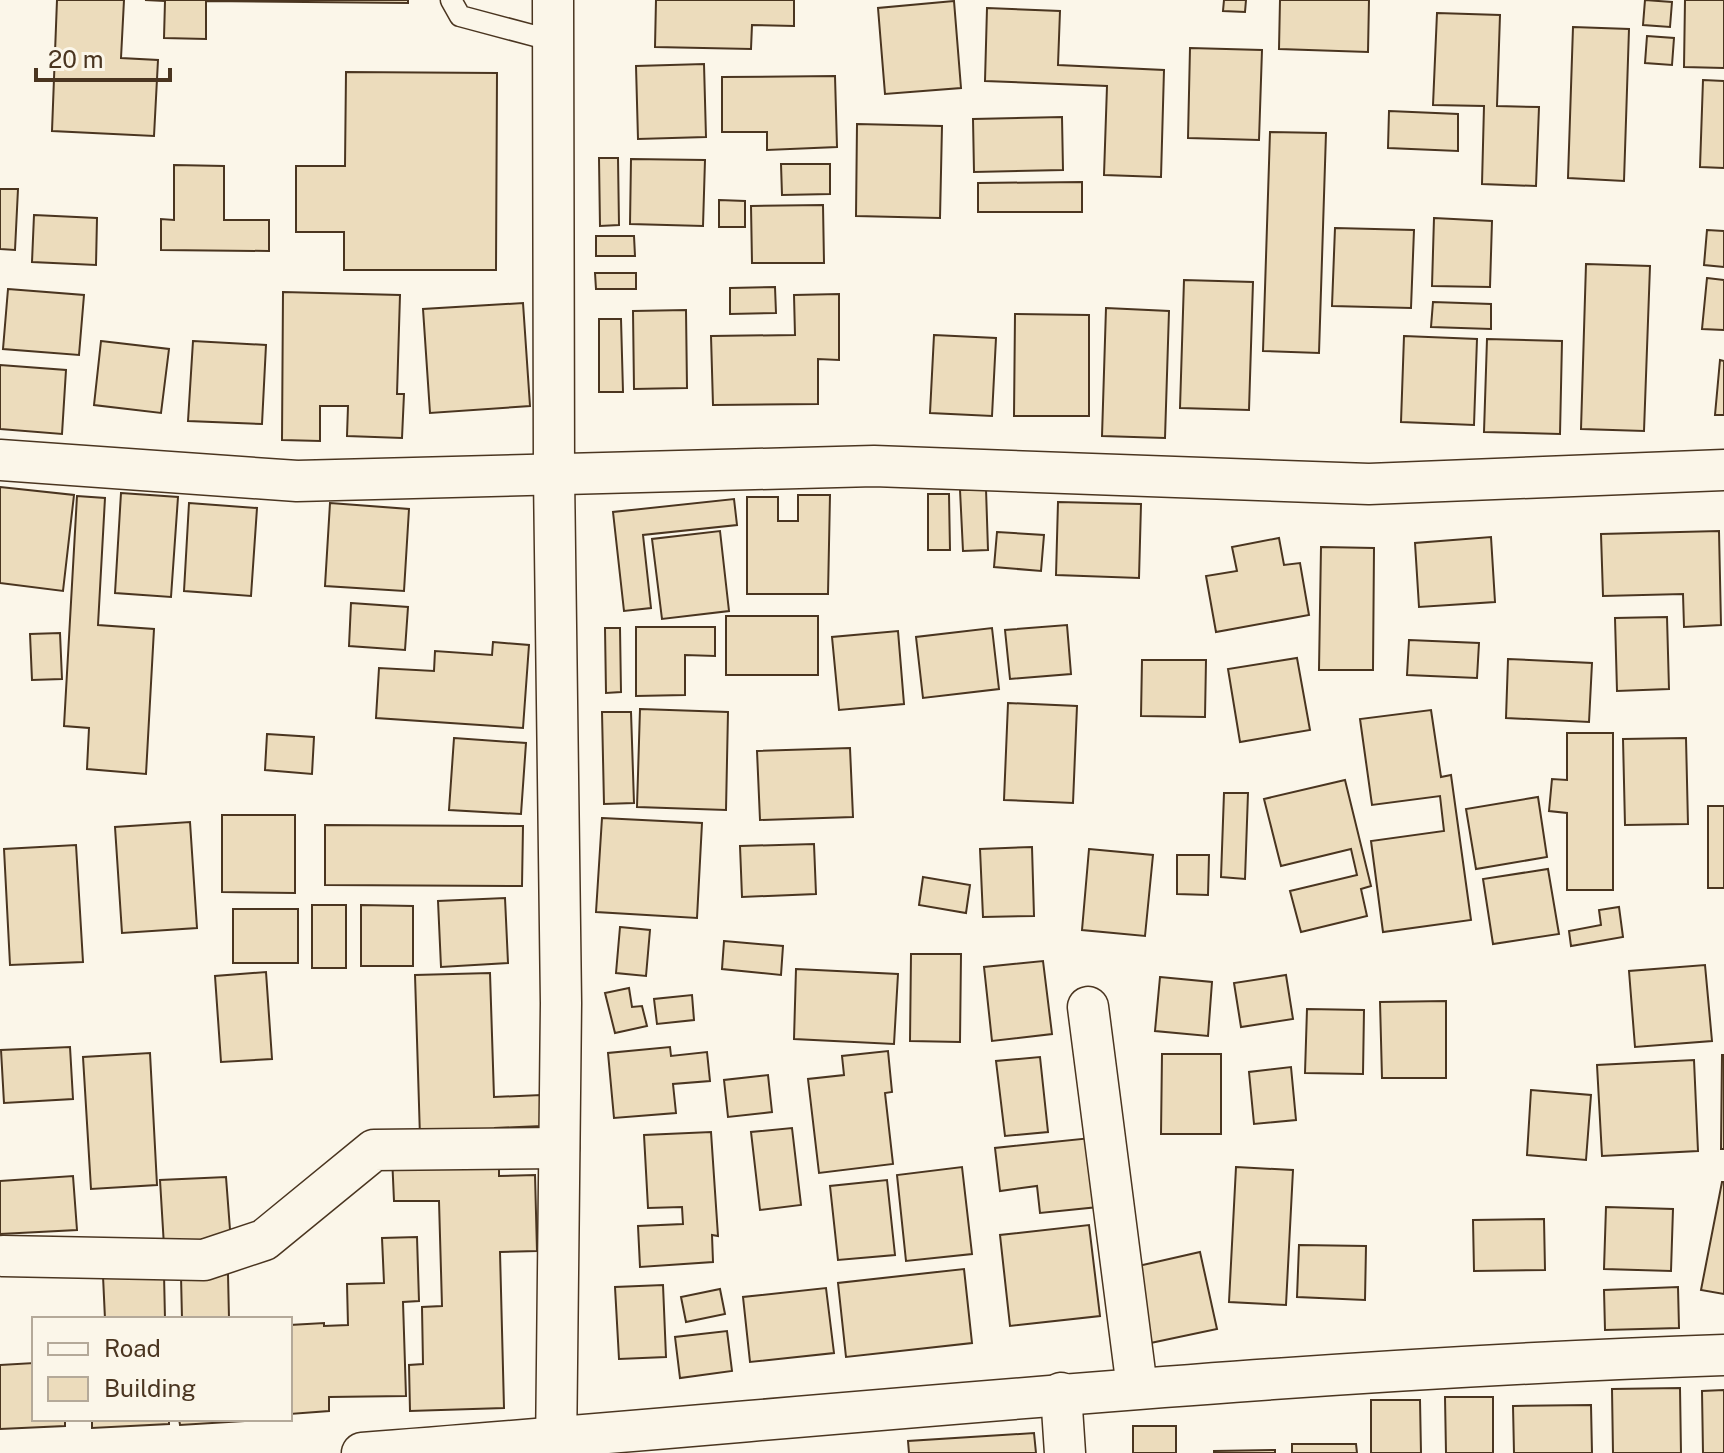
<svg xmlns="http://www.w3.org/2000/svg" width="1724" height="1453" viewBox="0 0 1724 1453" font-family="'Public Sans',sans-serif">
	<rect width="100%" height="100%" fill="#fbf6e9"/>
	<g fill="#ecdcbc" stroke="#4a3520" stroke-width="2">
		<polygon points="57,0 124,0 121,58 158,60 154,136 52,131"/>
		<polygon points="145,0 408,0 408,3 206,1 206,39 164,38 165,1"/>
		<polygon points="656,0 794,0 794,26 752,25 751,49 655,47"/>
		<polygon points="1224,0 1246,0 1245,12 1223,11"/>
		<polygon points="1280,0 1369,0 1368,52 1279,49"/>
		<polygon points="1645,0 1672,2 1670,27 1643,25"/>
		<polygon points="1685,0 1724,0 1724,68 1684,67"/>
		<polygon points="954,1 961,88 885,94 878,8"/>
		<polygon points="987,8 1060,11 1058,65 1164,70 1161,177 1104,175 1107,86 985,81"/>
		<polygon points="1437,13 1500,15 1497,106 1539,107 1536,186 1482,184 1484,106 1433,105"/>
		<polygon points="1573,27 1629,29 1624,181 1568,178"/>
		<polygon points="1647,36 1674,38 1672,65 1645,63"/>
		<polygon points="1190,48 1262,50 1259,140 1188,138"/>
		<polygon points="704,64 706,137 638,139 636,66"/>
		<polygon points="346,72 497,73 496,270 344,270 344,232 296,232 296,166 345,166"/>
		<polygon points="835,76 837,147 767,150 767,132 722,132 722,77"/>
		<polygon points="1703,80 1724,81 1724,168 1700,167"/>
		<polygon points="1389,111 1458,114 1458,151 1388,148"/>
		<polygon points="1062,117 1063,170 974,172 973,119"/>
		<polygon points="857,124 942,126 940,218 856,216"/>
		<polygon points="1270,132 1326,133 1319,353 1263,351"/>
		<polygon points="599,158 618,158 619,225 600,226"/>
		<polygon points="631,159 705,160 703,226 630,224"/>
		<polygon points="781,164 830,164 830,194 782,195"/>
		<polygon points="174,165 224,166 224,220 269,220 269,251 161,250 161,219 174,220"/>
		<polygon points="1082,182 1082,212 978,212 978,183"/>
		<polygon points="0,189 18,189 15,250 0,249"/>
		<polygon points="719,200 745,201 745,227 719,227"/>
		<polygon points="823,205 824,263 752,263 751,206"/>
		<polygon points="34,215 97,218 96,265 32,262"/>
		<polygon points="1434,218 1492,221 1490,287 1432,286"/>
		<polygon points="1335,228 1414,230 1411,308 1332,306"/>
		<polygon points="1707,230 1724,231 1724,267 1704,265"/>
		<polygon points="596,236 634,236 635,256 596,256"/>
		<polygon points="1586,264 1650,266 1644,431 1581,429"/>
		<polygon points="595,273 636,273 636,289 596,289"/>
		<polygon points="1707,278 1724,280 1724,330 1702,329"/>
		<polygon points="1184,280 1253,282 1249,410 1180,408"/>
		<polygon points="775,287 776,313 730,314 730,288"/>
		<polygon points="8,289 84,295 79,355 3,349"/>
		<polygon points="283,292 400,295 397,394 404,394 402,438 347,436 348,406 320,406 320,441 282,440"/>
		<polygon points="839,294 839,360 818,359 818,404 713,405 711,336 795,335 794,295"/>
		<polygon points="1433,302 1491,304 1491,329 1431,327"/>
		<polygon points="523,303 530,406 430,413 423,309"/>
		<polygon points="1106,308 1169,311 1165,438 1102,436"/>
		<polygon points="686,310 687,388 634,389 633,311"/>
		<polygon points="1015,314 1089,315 1089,416 1014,416"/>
		<polygon points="599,319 621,319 623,392 599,392"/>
		<polygon points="934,335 996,338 992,416 930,413"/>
		<polygon points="1404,336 1477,339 1474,425 1401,422"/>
		<polygon points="1487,339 1562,341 1560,434 1484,432"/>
		<polygon points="101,341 169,349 161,413 94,405"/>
		<polygon points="193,341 266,345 262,424 188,421"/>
		<polygon points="1720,360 1724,361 1724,415 1715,415"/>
		<polygon points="0,365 66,370 62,434 0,429"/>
		<polygon points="0,487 74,495 63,591 0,583"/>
		<polygon points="986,489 988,550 963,551 960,490"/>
		<polygon points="121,493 178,497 171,597 115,593"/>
		<polygon points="928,494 949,494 950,550 928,550"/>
		<polygon points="798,495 830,495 828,594 747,594 747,497 778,497 778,521 798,521"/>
		<polygon points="77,496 105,498 98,625 154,629 146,774 87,769 89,728 64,726"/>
		<polygon points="734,499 737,525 643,535 651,608 624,611 613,512"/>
		<polygon points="1058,502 1141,504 1139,578 1056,575"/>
		<polygon points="189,503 257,508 251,596 184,591"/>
		<polygon points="330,503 409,509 404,591 325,586"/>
		<polygon points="720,531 729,611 662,619 652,539"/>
		<polygon points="1719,531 1721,625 1684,627 1683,594 1603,596 1601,534"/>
		<polygon points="997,532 1044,535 1041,571 994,567"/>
		<polygon points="1491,537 1495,602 1419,607 1415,543"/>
		<polygon points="1279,538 1284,565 1300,563 1309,615 1216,632 1206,576 1237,571 1232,547"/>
		<polygon points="1321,547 1374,548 1373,670 1319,670"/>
		<polygon points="351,603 408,607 405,650 349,646"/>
		<rect x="726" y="616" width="92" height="59"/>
		<polygon points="1667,617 1669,689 1617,691 1615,618"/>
		<polygon points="1067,625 1071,674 1010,679 1005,630"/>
		<polygon points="636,627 715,627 715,656 685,655 685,695 636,696"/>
		<polygon points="605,628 620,628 621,692 606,693"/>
		<polygon points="992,628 999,689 923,698 916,637"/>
		<polygon points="898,631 904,704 839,710 832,637"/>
		<polygon points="60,633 62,679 32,680 30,634"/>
		<polygon points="1409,640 1479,643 1477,678 1407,675"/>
		<polygon points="493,642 529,645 523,728 376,718 379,668 434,671 435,651 492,655"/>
		<polygon points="1297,658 1310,730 1240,742 1228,669"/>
		<polygon points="1508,659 1592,663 1589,722 1506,718"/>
		<polygon points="1142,660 1206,660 1205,717 1141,716"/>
		<polygon points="1008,703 1077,706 1073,803 1004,800"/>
		<polygon points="640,709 728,712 726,810 637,807"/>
		<polygon points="1431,710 1441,777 1451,775 1471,920 1383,932 1371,841 1444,831 1440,796 1372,805 1360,719"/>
		<polygon points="602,712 631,712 634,803 604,804"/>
		<polygon points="1567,733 1613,733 1613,890 1567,890 1567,813 1549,811 1552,779 1567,780"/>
		<polygon points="267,734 314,737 312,774 265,770"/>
		<polygon points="454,738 526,743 521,814 449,810"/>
		<polygon points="1686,738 1688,824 1625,825 1623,739"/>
		<polygon points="850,748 853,817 760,820 757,751"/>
		<polygon points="1345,780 1371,886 1361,889 1367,916 1301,932 1290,891 1357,875 1351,849 1281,866 1264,799"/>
		<polygon points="1224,793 1248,793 1245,879 1221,877"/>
		<polygon points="1538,797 1547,857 1476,869 1466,809"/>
		<rect x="1708" y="806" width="16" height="82"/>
		<polygon points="222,815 295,815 295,893 222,892"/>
		<polygon points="602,818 702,823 697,918 596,912"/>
		<polygon points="190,822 197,928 122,933 115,827"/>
		<polygon points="325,825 523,826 522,886 325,885"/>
		<polygon points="814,844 816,894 742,897 740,846"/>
		<polygon points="76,845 83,962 10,965 4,849"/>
		<polygon points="1032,847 1034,916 983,917 980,849"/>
		<polygon points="1089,849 1153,855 1145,936 1082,930"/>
		<polygon points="1177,855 1209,855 1208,895 1177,894"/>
		<polygon points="1548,869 1559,934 1493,944 1483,879"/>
		<polygon points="923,877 970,885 966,913 919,905"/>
		<polygon points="505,898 508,963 441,967 438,901"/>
		<rect x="312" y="905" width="34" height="63"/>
		<polygon points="361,905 413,906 413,966 361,966"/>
		<polygon points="1619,907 1623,937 1571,946 1569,931 1601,925 1599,910"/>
		<rect x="233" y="909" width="65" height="54"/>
		<polygon points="620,927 650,930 646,976 616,973"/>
		<polygon points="724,941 783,946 781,975 722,969"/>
		<polygon points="911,954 961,954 960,1042 910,1041"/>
		<polygon points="1043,961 1052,1034 992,1041 984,967"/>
		<polygon points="1705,965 1712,1041 1635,1047 1629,971"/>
		<polygon points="796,969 898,974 894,1044 794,1039"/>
		<polygon points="266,972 272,1059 221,1062 215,976"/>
		<polygon points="490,973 494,1097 541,1095 542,1126 495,1128 495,1135 420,1137 415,975"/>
		<polygon points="1286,975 1293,1019 1241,1027 1234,983"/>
		<polygon points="1160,977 1212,982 1208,1036 1155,1031"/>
		<polygon points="629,988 632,1007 642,1006 647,1026 615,1033 605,993"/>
		<polygon points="692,995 694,1020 657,1024 654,999"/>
		<polygon points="1446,1001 1446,1078 1382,1078 1380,1002"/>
		<polygon points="1307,1009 1364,1010 1363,1074 1305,1073"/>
		<polygon points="70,1047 73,1099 4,1103 1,1050"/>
		<polygon points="670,1047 671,1056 707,1052 710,1081 673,1084 676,1113 614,1118 608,1053"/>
		<polygon points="888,1051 892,1092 885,1093 893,1164 819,1173 808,1079 844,1075 842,1056"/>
		<polygon points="150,1053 157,1185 91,1189 83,1057"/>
		<polygon points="1162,1054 1221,1054 1221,1134 1161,1134"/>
		<polygon points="1722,1055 1724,1055 1724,1149 1721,1149"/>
		<polygon points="1040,1057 1048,1132 1005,1136 996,1061"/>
		<polygon points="1694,1060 1698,1151 1602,1156 1597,1065"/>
		<polygon points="1291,1067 1296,1120 1254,1124 1249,1072"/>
		<polygon points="768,1075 772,1112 728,1117 724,1080"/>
		<polygon points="1531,1090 1591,1095 1586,1160 1527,1155"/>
		<polygon points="792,1128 801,1205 760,1210 751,1132"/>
		<polygon points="711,1132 718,1236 712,1235 713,1262 640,1267 638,1226 683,1224 682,1207 648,1208 644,1135"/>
		<polygon points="1091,1138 1098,1207 1040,1213 1037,1186 1000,1191 995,1148"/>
		<polygon points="392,1156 499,1168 499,1176 535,1175 537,1251 500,1252 504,1408 410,1411 409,1365 423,1364 422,1307 442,1306 439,1201 394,1201"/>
		<polygon points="962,1167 972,1254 906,1261 897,1175"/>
		<polygon points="1236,1167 1293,1170 1286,1305 1229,1302"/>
		<polygon points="73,1176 77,1230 0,1234 0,1181"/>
		<polygon points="226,1177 231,1243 164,1246 160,1180"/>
		<polygon points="887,1180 895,1255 838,1260 830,1186"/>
		<polygon points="1722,1182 1724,1182 1724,1294 1701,1290"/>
		<polygon points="1606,1207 1673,1209 1671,1271 1604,1269"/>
		<polygon points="1544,1219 1545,1270 1474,1271 1473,1220"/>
		<polygon points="1089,1225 1100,1316 1010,1326 1000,1235"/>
		<polygon points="417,1237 419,1301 403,1302 406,1396 329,1397 329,1411 290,1414 290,1325 324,1323 324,1326 348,1325 347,1284 384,1283 382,1238"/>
		<polygon points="1299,1245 1366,1246 1365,1300 1297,1297"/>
		<polygon points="1200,1252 1217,1329 1141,1345 1125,1269"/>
		<polygon points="964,1269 972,1343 846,1357 838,1283"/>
		<polygon points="164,1274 165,1319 105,1319 103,1276"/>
		<polygon points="228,1274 229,1318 182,1319 181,1276"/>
		<polygon points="663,1285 666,1357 619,1359 615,1287"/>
		<polygon points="1678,1287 1679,1328 1605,1330 1604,1290"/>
		<polygon points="826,1288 834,1353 750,1362 743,1297"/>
		<polygon points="720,1289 725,1314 686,1322 681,1297"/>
		<polygon points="727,1331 732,1371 680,1378 675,1337"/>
		<polygon points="34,1363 34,1419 65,1419 65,1426 0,1429 0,1365"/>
		<polygon points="1680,1388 1681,1453 1613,1453 1612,1389"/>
		<polygon points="1724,1390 1724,1453 1703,1453 1702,1391"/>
		<polygon points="1445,1397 1493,1397 1493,1453 1446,1453"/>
		<polygon points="1371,1400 1420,1400 1421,1453 1371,1453"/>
		<polygon points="1591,1405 1592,1453 1514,1453 1513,1406"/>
		<polygon points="92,1419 169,1419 169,1424 92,1428"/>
		<polygon points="179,1419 244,1419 244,1421 180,1425"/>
		<rect x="1133" y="1426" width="43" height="27"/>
		<polygon points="1034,1433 1036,1453 909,1453 908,1441"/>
		<polygon points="1292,1444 1356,1444 1357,1453 1292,1453"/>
		<polygon points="1275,1450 1275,1453 1214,1453 1214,1451"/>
	</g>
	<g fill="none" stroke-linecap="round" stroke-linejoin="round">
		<defs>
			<polyline id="service" points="451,0 460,16 554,41"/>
			<g id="minor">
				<polyline points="553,0 554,475 561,1003 556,1453"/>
				<polyline points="0,460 297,481 874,466 1369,484 1724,470"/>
				<polyline points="1088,1007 1137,1388"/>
				<polyline points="3,1256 204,1260 264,1240 374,1150 559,1148"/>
				<polyline points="1061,1393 1065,1453"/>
				<path d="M 362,1453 C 816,1418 1269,1370 1724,1355"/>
			</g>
		</defs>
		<use href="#service" stroke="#4a3520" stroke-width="23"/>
		<use href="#minor" stroke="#4a3520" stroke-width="43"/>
		<use href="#service" stroke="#fbf6e9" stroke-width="20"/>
		<use href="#minor" stroke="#fbf6e9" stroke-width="40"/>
	</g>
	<rect x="32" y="1317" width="260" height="104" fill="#fbf6e9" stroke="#b4a999" stroke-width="2"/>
	<rect x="48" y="1343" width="40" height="12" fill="#fbf6e9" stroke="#b4a999" stroke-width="2"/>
	<text x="104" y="1357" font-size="24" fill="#4a3520">Road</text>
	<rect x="48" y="1377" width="40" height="24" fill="#ecdcbc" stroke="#b4a999" stroke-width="2"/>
	<text x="104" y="1397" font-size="24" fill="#4a3520">Building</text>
	<path d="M36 68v12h134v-12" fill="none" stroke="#4a3520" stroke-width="4"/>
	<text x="48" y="68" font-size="24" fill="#4a3520" stroke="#fbf6e9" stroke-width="6" paint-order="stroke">20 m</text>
</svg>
